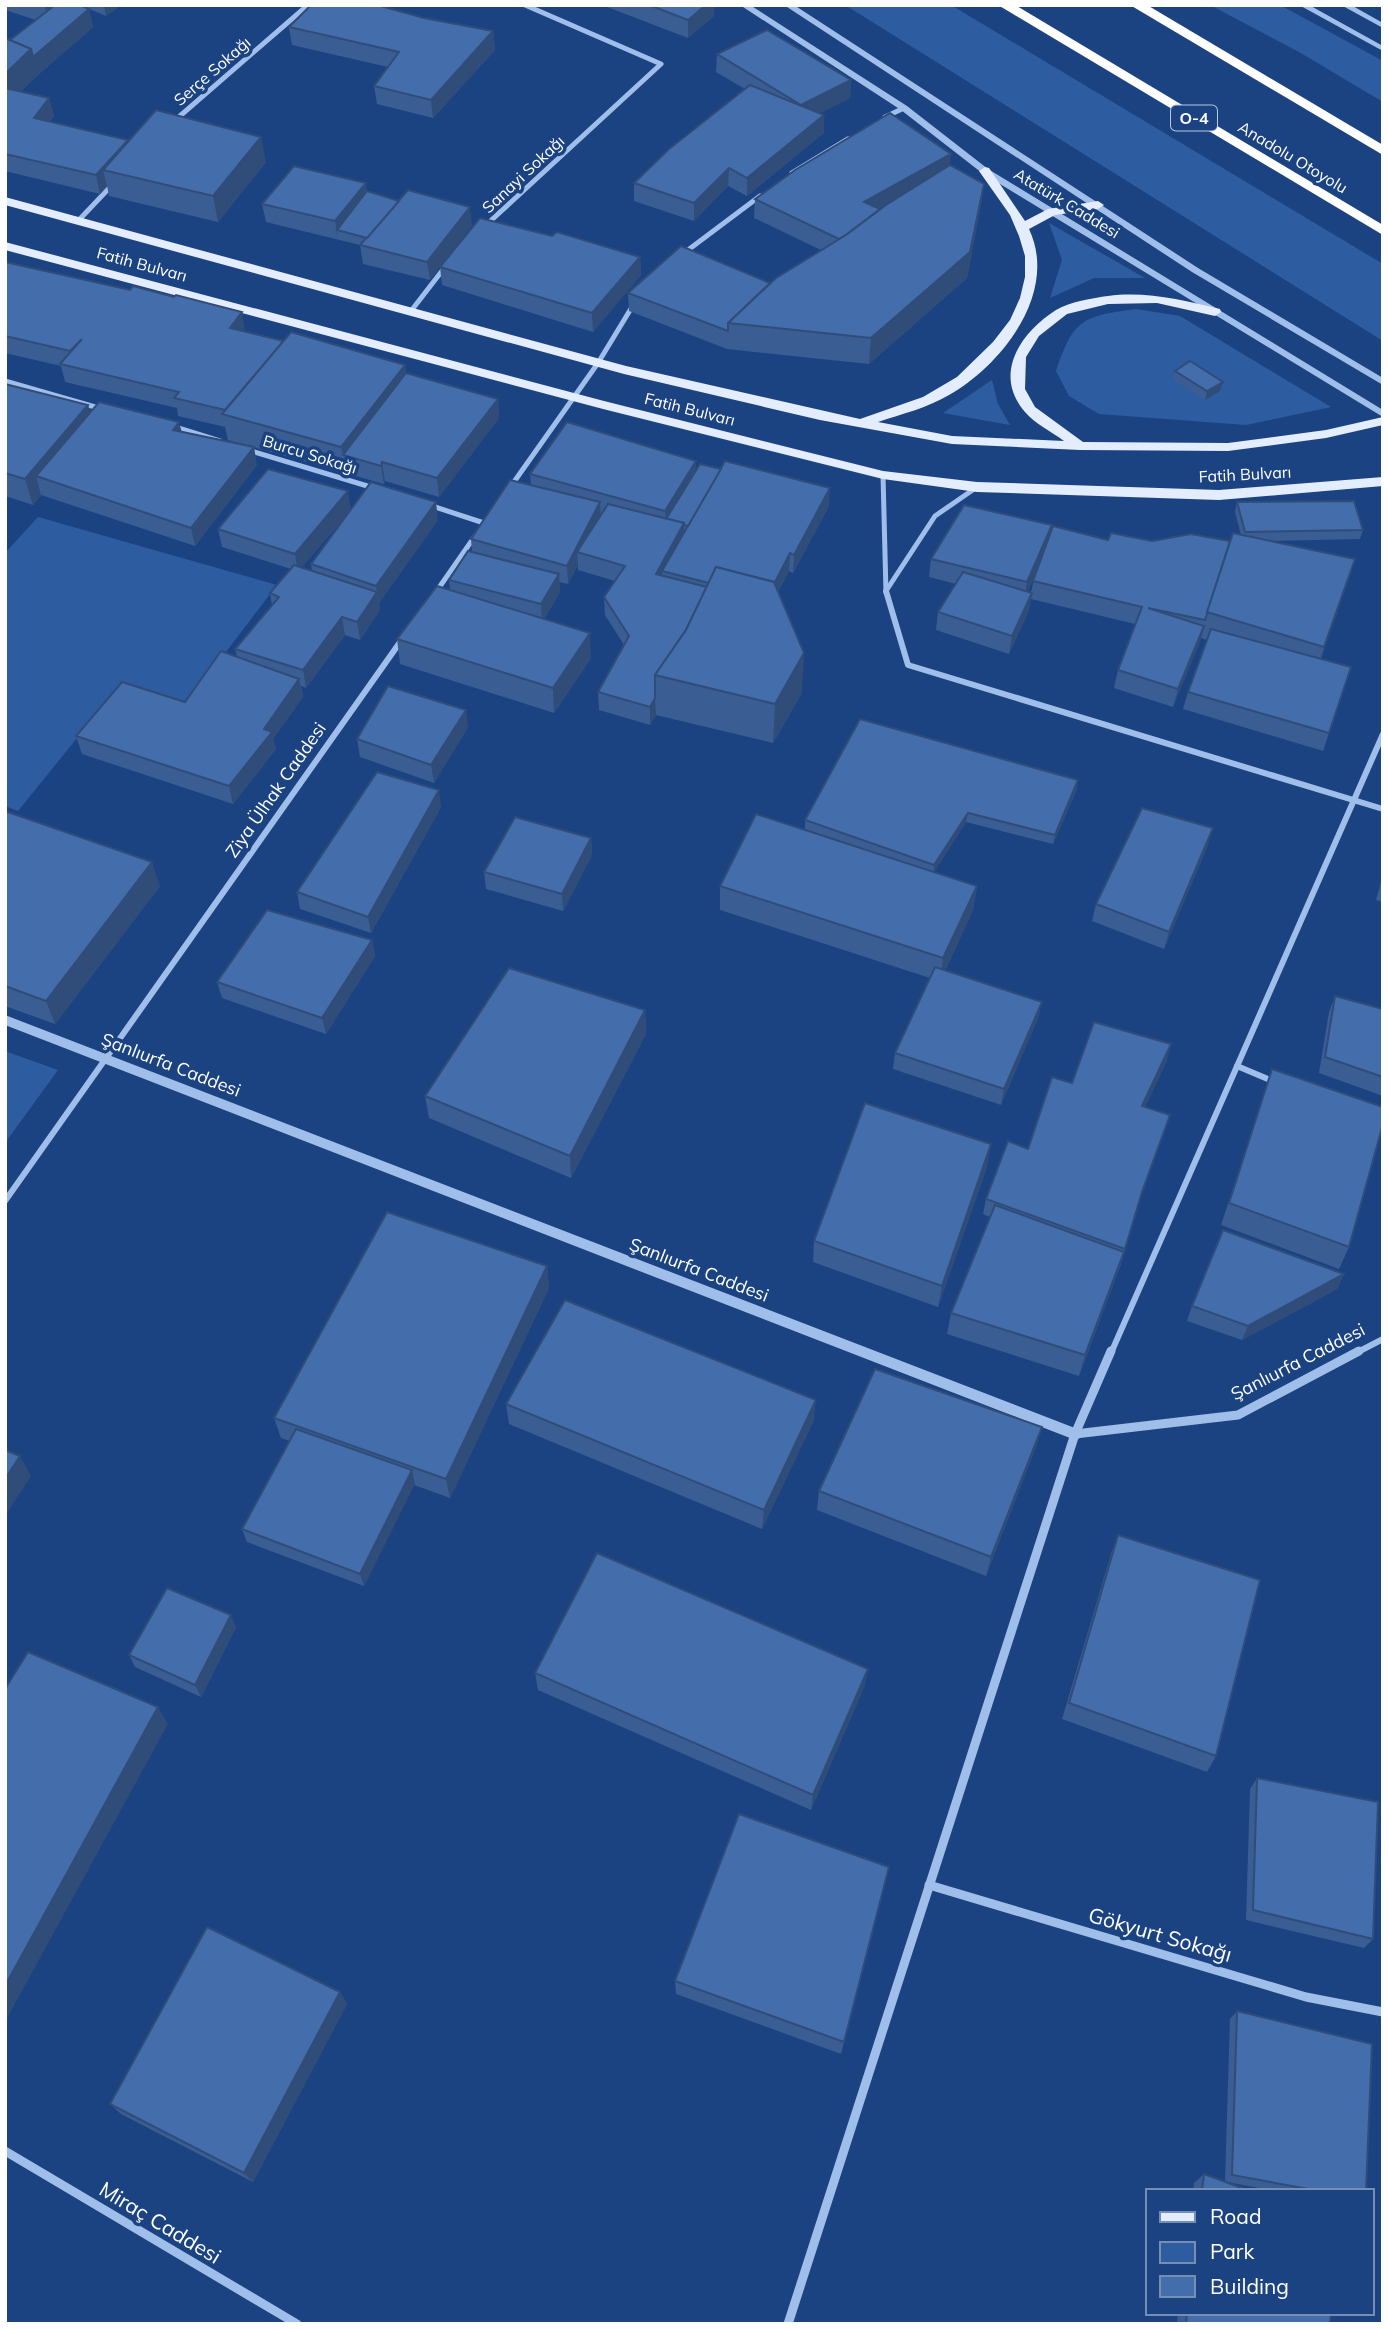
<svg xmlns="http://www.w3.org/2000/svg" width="1388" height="2329" viewBox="0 0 1388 2329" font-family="Mulish,sans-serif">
	<rect width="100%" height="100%" fill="#1b4382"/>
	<g fill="#2e5ca1">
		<polygon points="845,5 951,5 1383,264 1383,341"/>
		<polygon points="1210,5 1280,5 1383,61 1383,102 1299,52"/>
		<polygon points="1049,223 1145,278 1094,278 1050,298 1062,260"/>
		<path d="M 1136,309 L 1180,316 L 1331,407 L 1246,425 L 1099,414 L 1069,396 L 1056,371 C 1073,319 1083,316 1136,309 Z"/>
		<polygon points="992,380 998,404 1010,425 943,413"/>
		<polygon points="38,517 277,585 185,706 120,685 18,811 5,806 5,553"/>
		<polygon points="5,1051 58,1070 5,1143"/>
	</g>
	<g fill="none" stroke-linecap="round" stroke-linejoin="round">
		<g stroke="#a0beea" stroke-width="5">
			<polyline points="885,117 904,108"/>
			<polyline points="173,122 308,5"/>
			<polyline points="792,173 848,139"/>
			<polyline points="78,221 114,183"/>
			<polyline points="485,226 661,64 525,5"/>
			<polyline points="680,256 760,196"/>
			<polyline points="411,311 445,267"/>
			<polyline points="5,381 102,409"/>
			<polyline points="175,427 220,441"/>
			<polyline points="248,450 374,488"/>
			<polyline points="883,475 886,593"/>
			<polyline points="509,489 598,363 635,302"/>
			<polyline points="429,505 484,523"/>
			<polyline points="886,591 935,516 977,487"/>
			<polyline points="436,592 475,536"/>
		</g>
		<g stroke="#a0beea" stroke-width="6">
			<polyline points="886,591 908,665 1383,809"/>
			<polyline points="1237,1066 1275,1082"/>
			<polyline points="5,1201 403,638"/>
			<polyline points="1111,1353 1383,734"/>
			<polyline points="1356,1353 1383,1339"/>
		</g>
		<g stroke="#a0beea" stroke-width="9">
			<polyline points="1075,1434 1238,1415 1359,1351"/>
			<polyline points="929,1885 1306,1997 1383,2012"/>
			<polyline points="5,2151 297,2324"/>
			<polyline points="788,2324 1075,1434 1111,1351"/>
		</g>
		<g fill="#a0beea" fill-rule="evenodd">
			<polygon points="740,5 750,5 907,106 988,169 1383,410 1383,417 982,173 901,110"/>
			<polygon points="784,5 794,5 1198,268 1383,378 1383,385 1192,272"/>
			<polygon points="1299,5 1309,5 1383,46 1383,51"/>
			<polygon points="1341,5 1351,5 1383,23 1383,28"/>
			<polygon points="5,1015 1080,1430 1082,1434 1080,1438 1075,1440 1070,1438 5,1025"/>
		</g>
		<g fill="#e4edfe" fill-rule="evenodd">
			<path d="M 985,167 L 989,168 L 1025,221 L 1048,209 L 1098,201 L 1104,205 L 1098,209 L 1055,215 L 1029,229 C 1059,292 1002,365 949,395 C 927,408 902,414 878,422 L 952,436 L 1064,441 C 1052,432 1034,423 1025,412 C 992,374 1021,332 1056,310 C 1069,302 1093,298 1108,296 C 1146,291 1183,300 1220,309 L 1221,312 L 1215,316 L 1157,303 L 1108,304 L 1067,314 L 1039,336 L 1026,357 L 1025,389 L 1035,407 L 1083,442 L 1228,443 L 1326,430 L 1383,417 L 1383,425 L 1326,438 L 1228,451 L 1080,450 L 952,444 L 820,420 L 624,374 L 5,205 L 5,197 L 626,366 L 860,419 L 923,397 L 957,377 L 993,342 L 1010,320 L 1020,298 L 1025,277 L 1025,256 L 1019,236 L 1010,215 L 979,171 Z"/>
			<polygon points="5,242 604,401 883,471 977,482 1219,490 1383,477 1383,486 1219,500 977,492 883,479 603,409 5,250"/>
		</g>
		<g fill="#fff" fill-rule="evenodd">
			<polygon points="998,5 1015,5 1383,225 1383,235"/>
			<polygon points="1130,5 1147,5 1383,145 1383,155"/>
		</g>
	</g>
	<g fill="#3a5e93" fill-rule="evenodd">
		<polygon points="5,5 121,5 106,16 89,9 93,27 38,75 20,92 49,98 54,116 49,122 128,141 266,162 218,222 109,196 107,186 100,194 5,171 5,38 10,40 36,20 5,10"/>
		<polygon points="602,5 714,5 714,16 688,38"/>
		<polygon points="424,18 493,31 495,50 433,118 377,104 374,86 388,67 292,45 289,27"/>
		<polygon points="717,54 851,80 850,98 819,113 824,115 824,133 747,196 728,186 694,221 634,201 634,183 745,89 716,72"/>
		<polygon points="949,166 984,184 980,210 967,278 869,364 727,349 629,311 628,293 770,283 821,250 754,218 755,199"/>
		<polygon points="367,192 472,225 430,280 363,264 360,245 266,222 262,204"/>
		<polygon points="552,236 640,257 641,275 593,332 442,285 440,267"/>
		<polygon points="5,262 245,331 244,332 405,365 406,373 498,399 499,418 439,497 385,481 384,484 228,440 225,427 178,416 177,408 65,382 61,366 5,353"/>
		<polygon points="1175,371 1223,382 1220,391 1205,400 1173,380"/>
		<polygon points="5,384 88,405 90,413 182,432 257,465 195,546 41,495 33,505 5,496"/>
		<polygon points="696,470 829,506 793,573 789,571 778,592 802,693 773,743 656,715 650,725 599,710 598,692 624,645 605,615 604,597 615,581 578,570 578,565 568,584 559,582 560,592 544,619 591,658 554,713 400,664 397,639 450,590 449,580 472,552 471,539 531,485 530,474"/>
		<path d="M 1237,502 L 1363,530 L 1360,539 L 1268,541 L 1355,559 L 1321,659 L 1351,667 L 1323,751 L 1183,709 L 1188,692 L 1207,640 L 1201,638 L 1173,707 L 1114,688 L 1118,670 L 1135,624 L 1031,599 L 1029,610 L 1009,654 L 936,630 L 938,612 L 956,584 L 929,577 L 931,559 L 1051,533 L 1108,540 L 1230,541 L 1241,535 L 1235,512 ZM 1035,575 L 1031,592 L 1028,591 Z"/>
		<path d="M 351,509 L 438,520 L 379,603 L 380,610 L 360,640 L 345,635 L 306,688 L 301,686 L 303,697 L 273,739 L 276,749 L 233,804 L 82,754 L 76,736 L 185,702 L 237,657 L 235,649 L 272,606 L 270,593 L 291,569 L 222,547 L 218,529 ZM 349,512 L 311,564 L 312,571 L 302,567 Z"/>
		<polygon points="468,727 434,783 360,757 357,739"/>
		<polygon points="1077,789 1053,844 966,822 934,872 977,886 973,910 945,971 1042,1002 1038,1018 1001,1105 893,1069 895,1053 930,978 720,910 720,886 850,844 805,829 805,820"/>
		<polygon points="441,807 371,933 300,909 297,892"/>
		<polygon points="5,811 160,886 55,1024 5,1006"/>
		<polygon points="591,838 592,855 563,911 486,889 484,872"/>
		<polygon points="1208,845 1164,949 1092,921 1096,904"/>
		<polygon points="1383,875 1383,902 1376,900"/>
		<polygon points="372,940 375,956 326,1034 222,998 217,982"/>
		<polygon points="1335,996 1383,1009 1383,1096 1319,1073 1329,1012"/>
		<polygon points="645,1010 646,1034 571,1178 429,1118 425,1096"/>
		<polygon points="1167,1060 1145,1107 1170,1115 1138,1204 1121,1264 1079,1376 947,1334 951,1313 990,1217 983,1214 986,1199 1028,1149 1072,1083"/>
		<polygon points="1272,1069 1349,1247 1339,1269 1221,1225"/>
		<polygon points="987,1167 938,1307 813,1262 814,1241"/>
		<polygon points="547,1266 549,1288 450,1498 414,1485 364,1586 247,1542 242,1529 290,1441 281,1438 274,1418"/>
		<polygon points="1344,1274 1337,1289 1242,1340 1187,1321 1192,1306"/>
		<polygon points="506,1404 814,1420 762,1529 509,1424"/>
		<polygon points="1042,1427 1036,1447 986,1576 817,1510 819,1491"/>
		<polygon points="1118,1535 1216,1756 1207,1772 1062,1719 1111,1554"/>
		<polygon points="236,1627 201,1697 135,1667 129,1655"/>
		<polygon points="535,1673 865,1685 811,1810 538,1690"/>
		<polygon points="1257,1778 1373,1939 1364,1948 1246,1920 1250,1789"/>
		<polygon points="889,1867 841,2054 676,1994 675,1981"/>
		<polygon points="340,1992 347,2004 253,2182 121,2114 110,2104"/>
		<polygon points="1237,2011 1366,2191 1275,2191 1227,2182 1250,2191 1193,2191 1194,2183 1204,2174 1225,2182 1230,2019"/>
		<polygon points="1178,2313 1331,2313 1330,2324 1177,2324"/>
	</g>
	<g fill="#304c78">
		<polygon points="47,5 76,5 49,25 45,7"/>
		<polygon points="104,5 121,5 106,16"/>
		<polygon points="706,5 714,5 714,16 688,38 688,20"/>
		<polygon points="89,9 93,27 38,75 5,106 5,74 31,49"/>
		<polygon points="493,31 495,50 433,118 431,100"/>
		<polygon points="851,80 850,98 800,123 801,105"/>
		<polygon points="49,98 54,116 39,137 34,118"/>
		<polygon points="824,115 824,133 747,196 747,178"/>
		<polygon points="261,137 266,162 218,222 213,196"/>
		<polygon points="128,140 118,174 103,170 107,186 100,194 96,175"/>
		<polygon points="951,154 949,173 863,220 864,202"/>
		<polygon points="729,168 728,186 694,221 694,203"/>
		<polygon points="366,183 368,201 337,230 338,240 335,221"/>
		<polygon points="984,184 980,210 967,278 869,364 871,338"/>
		<polygon points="470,207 472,225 430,280 427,262"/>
		<polygon points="640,257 641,275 593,332 592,313"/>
		<polygon points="242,312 245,331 233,347 230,328"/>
		<polygon points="405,365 408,391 343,455 341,447"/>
		<polygon points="1223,382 1220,391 1205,400 1207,391"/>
		<polygon points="498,399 499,418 439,497 437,478"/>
		<polygon points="88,405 95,431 36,476 41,495 33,505 25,479"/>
		<polygon points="179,422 184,440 173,430"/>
		<polygon points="254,447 257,465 195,546 191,528"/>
		<polygon points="696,461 696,479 666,520 665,511"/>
		<polygon points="382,462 385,481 384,484 381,466"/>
		<polygon points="830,488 829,506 793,573 794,555"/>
		<polygon points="348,491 351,509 298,572 295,554"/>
		<polygon points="436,502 438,520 379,603 376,586"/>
		<polygon points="600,502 601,520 577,552 578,565 568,584 567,566"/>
		<polygon points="684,523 684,541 662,571 662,581 656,574"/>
		<polygon points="1052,525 1049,543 1024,600 1027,582"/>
		<polygon points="790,553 789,571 766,616 767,598"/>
		<polygon points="1355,559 1347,585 1316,672 1324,647"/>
		<polygon points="559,574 560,592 542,622 541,604"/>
		<polygon points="377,592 380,610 360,640 357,622"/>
		<polygon points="1032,593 1029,610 1009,654 1012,636"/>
		<polygon points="342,617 345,635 306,688 303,670"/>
		<polygon points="1204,626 1200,643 1173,707 1178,689"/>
		<polygon points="590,633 591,658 554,713 553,688"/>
		<polygon points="804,653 802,693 773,743 775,704"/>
		<polygon points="299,679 303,697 273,739 276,749 233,804 229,786 264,729"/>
		<polygon points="655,698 656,715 650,725 650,707"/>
		<polygon points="466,710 468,727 434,783 431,765"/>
		<polygon points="1078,780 1077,789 1053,844 1055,835"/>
		<polygon points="439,790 441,807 371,933 368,917"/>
		<polygon points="968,813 966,822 933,874 934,865"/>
		<polygon points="1213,828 1208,845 1164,949 1169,932"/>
		<polygon points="591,838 592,855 563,911 562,894"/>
		<polygon points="152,862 160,886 55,1024 46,1001"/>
		<polygon points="977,886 973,910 940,982 943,958"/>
		<polygon points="372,940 375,956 326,1034 322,1018"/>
		<polygon points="1042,1002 1038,1018 1001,1105 1004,1089"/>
		<polygon points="645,1010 646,1034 571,1178 570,1156"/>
		<polygon points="1171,1044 1167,1060 1138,1122 1142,1106"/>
		<polygon points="1170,1115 1165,1131 1137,1208 1142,1192"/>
		<polygon points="991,1144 987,1167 938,1307 942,1286"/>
		<polygon points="1124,1252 1117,1274 1079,1376 1085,1355"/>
		<polygon points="547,1266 549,1288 450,1498 446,1479"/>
		<polygon points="1344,1274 1337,1289 1242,1340 1248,1326"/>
		<polygon points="816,1400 814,1420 762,1529 764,1510"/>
		<polygon points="1042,1427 1036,1447 986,1576 991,1557"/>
		<polygon points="20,1456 31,1476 5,1516 5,1479"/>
		<polygon points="412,1470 415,1484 364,1586 360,1574"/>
		<polygon points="231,1615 236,1627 201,1697 195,1685"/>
		<polygon points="868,1669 865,1685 811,1810 813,1795"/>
		<polygon points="158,1707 168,1724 5,2022 5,1986"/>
		<polygon points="340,1992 347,2004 253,2182 244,2173"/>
	</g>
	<g fill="#446dab" stroke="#304c78" stroke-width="2">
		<polygon points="55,5 80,5 89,9 33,57 31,49 10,40"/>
		<polygon points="311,5 377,5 424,18 493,31 431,100 374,86 399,52 289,27"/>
		<polygon points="649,5 706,5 688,20"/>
		<polygon points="767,30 851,80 801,105 717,54"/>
		<polygon points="5,38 31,49 5,74"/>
		<polygon points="750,85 824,115 747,178 729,168 694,203 634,183 669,149"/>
		<polygon points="5,88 49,98 34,118 128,140 96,175 5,154"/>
		<polygon points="156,110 261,137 213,196 103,170"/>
		<polygon points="890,113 951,154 864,202 880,209 846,235 839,239 755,199 795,170"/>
		<polygon points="950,165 984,184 970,252 871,338 728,323 776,278 846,235 886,205"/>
		<polygon points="294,166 366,183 335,221 262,204"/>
		<polygon points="408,190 470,207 427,262 360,245"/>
		<polygon points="367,191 399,201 367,238 337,230"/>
		<polygon points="480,218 552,236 557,232 640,257 592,313 440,267"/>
		<polygon points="681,246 770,283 728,323 728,331 628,293"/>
		<polygon points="5,262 130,290 133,286 174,297 176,295 242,312 230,328 284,341 225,410 174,398 179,392 60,364 82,339 70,351 5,336"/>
		<polygon points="291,332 405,365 341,447 222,414"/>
		<polygon points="1190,361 1223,382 1207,391 1175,371"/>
		<polygon points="406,373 498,399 437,478 382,462 381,466 343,455"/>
		<polygon points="5,384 88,405 25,479 5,473"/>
		<polygon points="99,402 179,422 173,430 254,447 191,528 36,476"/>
		<polygon points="567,422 696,461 665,511 530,474"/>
		<polygon points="725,461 830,488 794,555 790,553 775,582 716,567 709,583 662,571"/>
		<polygon points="700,464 721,469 688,526 683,525 684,523 666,519"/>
		<polygon points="268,469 348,491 295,554 218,529"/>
		<polygon points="510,480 600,502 567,566 471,539"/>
		<polygon points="371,482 436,502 376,586 311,564"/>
		<polygon points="1354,501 1363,530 1245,532 1237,502"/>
		<polygon points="608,504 684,523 656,574 707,587 686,630 655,675 655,698 650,707 598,692 629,636 604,597 625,566 577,552"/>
		<polygon points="964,505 1052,525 1027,582 931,559"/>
		<polygon points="1053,526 1108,540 1111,533 1152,541 1191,534 1230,541 1205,620 1148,608 1204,626 1178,689 1118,670 1142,607 1033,581"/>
		<polygon points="1233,533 1355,559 1324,647 1207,612"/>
		<polygon points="468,551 559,574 541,604 449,580"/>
		<polygon points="294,565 377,592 357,622 342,617 303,670 235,649 279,597 270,593"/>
		<polygon points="716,567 774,582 804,653 775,704 655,675 686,630"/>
		<polygon points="963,572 1032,593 1012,636 938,612"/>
		<polygon points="437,586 590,633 553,688 397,639"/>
		<polygon points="1211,629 1351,667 1329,733 1188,692"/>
		<polygon points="221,651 299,679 264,729 272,732 229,786 76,736 122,682 185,702"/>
		<polygon points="388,686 466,710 431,765 357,739"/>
		<polygon points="860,719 1078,780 1055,835 968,813 934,865 805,820"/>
		<polygon points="377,772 439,790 368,917 297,892"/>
		<polygon points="1142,808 1213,828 1169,932 1096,904"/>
		<polygon points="5,811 152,862 46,1001 5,986"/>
		<polygon points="756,814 977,886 943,958 720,886"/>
		<polygon points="515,817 591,838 562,894 484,872"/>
		<polygon points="267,910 372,940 322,1018 217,982"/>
		<polygon points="935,967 1042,1002 1004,1089 895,1053"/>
		<polygon points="509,968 645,1010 570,1156 425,1096"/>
		<polygon points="1335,996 1383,1009 1383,1077 1325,1057"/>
		<polygon points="1094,1022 1171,1044 1142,1106 1170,1115 1142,1192 1125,1249 986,1199 1008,1141 1028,1149 1052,1077 1072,1083"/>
		<polygon points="1272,1069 1383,1107 1383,1124 1349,1247 1229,1203"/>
		<polygon points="865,1103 991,1144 942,1286 814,1241"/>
		<polygon points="995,1205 1124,1252 1085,1355 951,1313"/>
		<polygon points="387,1212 547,1266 446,1479 274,1418"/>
		<polygon points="1223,1230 1344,1274 1248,1326 1192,1306"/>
		<polygon points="565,1300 816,1400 764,1510 506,1404"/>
		<polygon points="875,1369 1042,1427 991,1557 819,1491"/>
		<polygon points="296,1429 412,1470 360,1574 242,1529"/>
		<polygon points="5,1450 20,1456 5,1479"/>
		<polygon points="1118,1535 1260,1580 1216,1756 1069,1703"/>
		<polygon points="597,1553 868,1669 813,1795 535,1673"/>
		<polygon points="167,1588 231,1615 195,1685 129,1655"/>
		<polygon points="28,1652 158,1707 5,1986 5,1689"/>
		<polygon points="1257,1778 1378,1802 1373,1939 1253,1910"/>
		<polygon points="739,1814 889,1867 844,2042 675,1981"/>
		<polygon points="207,1927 340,1992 244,2173 110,2104"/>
		<polygon points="1237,2011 1372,2044 1366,2191 1319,2191 1232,2175"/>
		<polygon points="1204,2174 1250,2191 1202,2191"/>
		<polygon points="1187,2313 1331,2313 1330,2324 1186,2324"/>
	</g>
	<g text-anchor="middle" stroke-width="7" stroke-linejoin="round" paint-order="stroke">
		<g font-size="16" fill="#fff" stroke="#1b4382">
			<text transform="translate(212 71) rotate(-41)" y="6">Serçe Sokağı</text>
			<text transform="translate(1293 157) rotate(31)" y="6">Anadolu Otoyolu</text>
			<text transform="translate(523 174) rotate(-43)" y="6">Sanayi Sokağı</text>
			<text transform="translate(1067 203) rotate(31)" y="6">Atatürk Caddesi</text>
			<text transform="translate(142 264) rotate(15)" y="6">Fatih Bulvarı</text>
			<text transform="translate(690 409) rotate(14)" y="6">Fatih Bulvarı</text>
			<text transform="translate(310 454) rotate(17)" y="6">Burcu Sokağı</text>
			<text transform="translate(1245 474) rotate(-3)" y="6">Fatih Bulvarı</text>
		</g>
		<rect fill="#1b4382" stroke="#bbc7da" stroke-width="2" x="1171" y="105.5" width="46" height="25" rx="5"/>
		<g font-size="16" font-weight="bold" fill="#fff">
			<text x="1194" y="124">O-4</text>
		</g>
		<g font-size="18" fill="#fff" stroke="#1b4382">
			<text transform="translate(276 790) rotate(-55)" y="6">Ziya Ülhak Caddesi</text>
			<text transform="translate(171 1065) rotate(21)" y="6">Şanlıurfa Caddesi</text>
			<text transform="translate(699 1270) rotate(21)" y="6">Şanlıurfa Caddesi</text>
			<text transform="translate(1298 1362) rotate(-27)" y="6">Şanlıurfa Caddesi</text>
		</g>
		<g font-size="21" fill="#fff" stroke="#1b4382">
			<text transform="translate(1160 1935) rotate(16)" y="7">Gökyurt Sokağı</text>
			<text transform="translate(160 2223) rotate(31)" y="7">Miraç Caddesi</text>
		</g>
	</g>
	<rect width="1388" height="2329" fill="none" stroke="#ffffff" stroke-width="14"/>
	<rect x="1146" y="2189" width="228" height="126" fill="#1b4382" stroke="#768eb4" stroke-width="2"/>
	<rect x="1160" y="2212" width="35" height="10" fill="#e4edfe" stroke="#768eb4" stroke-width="2"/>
	<text x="1210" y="2224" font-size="21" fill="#ffffff">Road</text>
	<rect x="1160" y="2242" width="35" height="21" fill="#2e5ca1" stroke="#768eb4" stroke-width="2"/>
	<text x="1210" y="2259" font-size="21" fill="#ffffff">Park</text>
	<rect x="1160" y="2276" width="35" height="21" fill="#446dab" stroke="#768eb4" stroke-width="2"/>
	<text x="1210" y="2294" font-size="21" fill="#ffffff">Building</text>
</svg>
